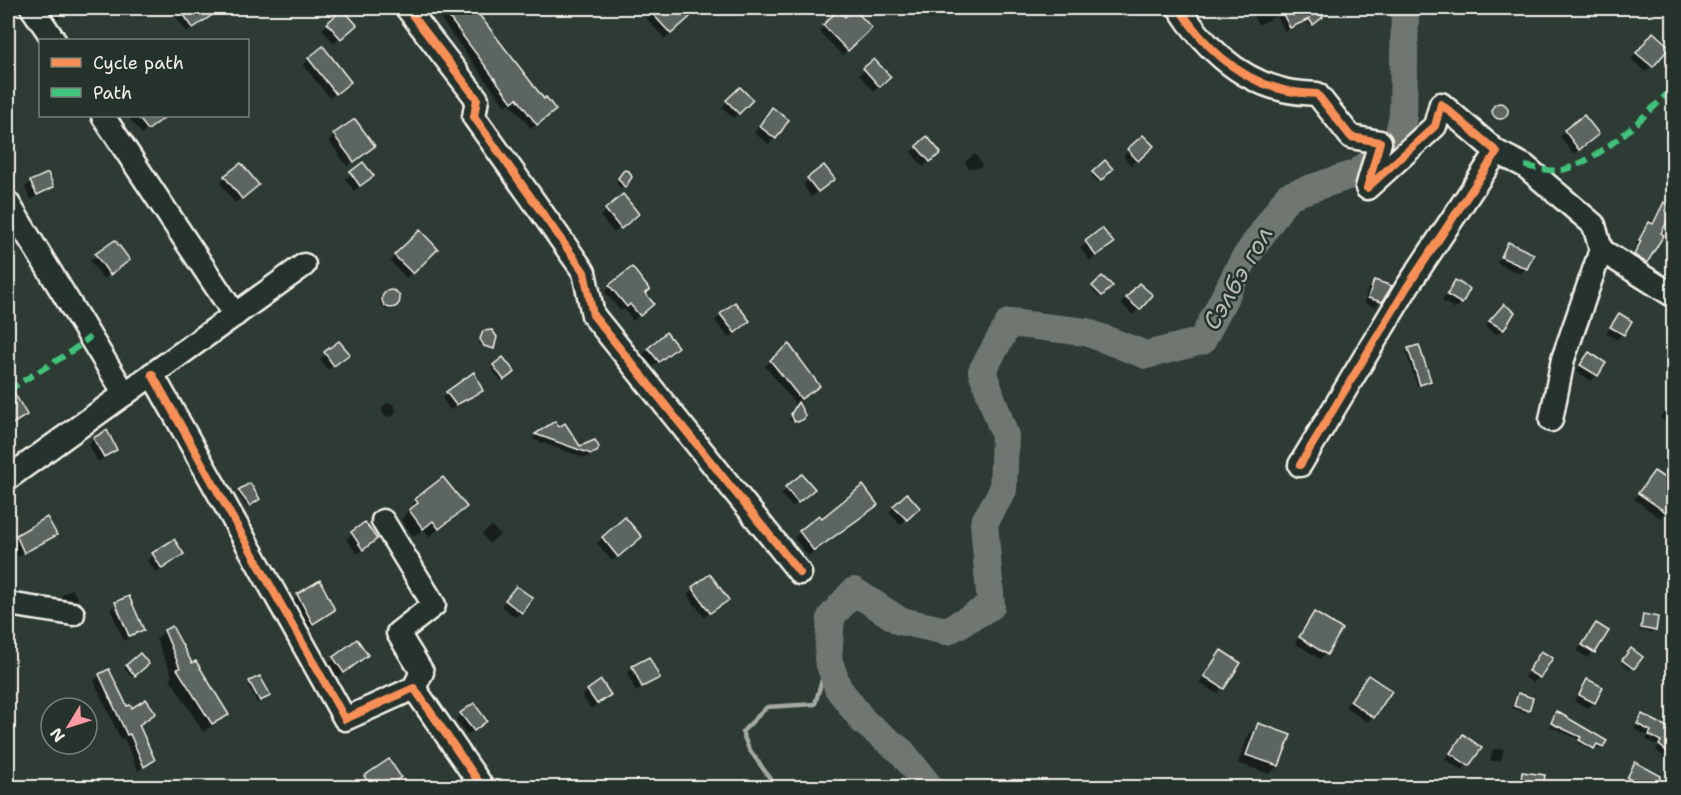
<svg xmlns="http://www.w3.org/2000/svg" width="1681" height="795" viewBox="0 0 1681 795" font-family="'Shantell Sans',sans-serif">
	<rect width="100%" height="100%" fill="#2e3b34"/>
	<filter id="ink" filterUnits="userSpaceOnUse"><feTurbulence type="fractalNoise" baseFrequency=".0167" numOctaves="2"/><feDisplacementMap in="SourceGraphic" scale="12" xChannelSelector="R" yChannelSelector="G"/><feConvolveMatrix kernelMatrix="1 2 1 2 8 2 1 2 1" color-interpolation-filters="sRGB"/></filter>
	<g filter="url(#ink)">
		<g fill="#0007">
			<polygon points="41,8 72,8 53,23"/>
			<polygon points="173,8 203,8 209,16 187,33 171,10"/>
			<polygon points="448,8 472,8 543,101 549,115 531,129 510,103 505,106 440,18"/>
			<polygon points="655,8 679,8 688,17 665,39 645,17"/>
			<polygon points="1253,8 1293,8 1300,22 1285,32 1277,16 1258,25 1250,10"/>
			<polygon points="1314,8 1321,17 1310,26 1303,16"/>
			<polygon points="1637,8 1649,8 1643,14"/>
			<polygon points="838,12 845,19 870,28 842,55 819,31"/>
			<polygon points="328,24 349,31 334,44 322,29"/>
			<polygon points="1647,40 1668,47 1646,72 1631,59"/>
			<polygon points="309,59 343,87 330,98 303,65"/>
			<polygon points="874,61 889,77 874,91 859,75"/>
			<polygon points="740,89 751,100 733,118 722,107"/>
			<polygon points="1504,105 1505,113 1498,120 1491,118 1493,109"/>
			<polygon points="772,109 787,120 769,144 754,133"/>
			<polygon points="134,116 165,116 142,134 130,119"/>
			<polygon points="8,126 12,132 8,136"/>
			<polygon points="1565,131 1592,140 1573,154 1560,137"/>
			<polygon points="334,136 368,151 347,166 329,141"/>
			<polygon points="1143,137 1152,146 1131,165 1123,156"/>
			<polygon points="917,147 933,159 923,167 911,152"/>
			<polygon points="974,154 978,157 982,166 980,168 968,168 965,162"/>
			<polygon points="1674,155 1674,176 1665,170"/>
			<polygon points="1105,162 1111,169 1098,182 1091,175"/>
			<polygon points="363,164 372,176 354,191 345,179"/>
			<polygon points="622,174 630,177 621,189 616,182"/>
			<polygon points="225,177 251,191 235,203 220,183"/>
			<polygon points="808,179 827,184 811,197 803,185"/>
			<polygon points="31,182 52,186 31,200 25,188"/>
			<polygon points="623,196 631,219 614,233 600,216"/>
			<polygon points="1664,204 1672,208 1642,266 1631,259 1638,246 1636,244"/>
			<polygon points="1102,230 1106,248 1090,261 1080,248"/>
			<polygon points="420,232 436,249 406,278 390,261"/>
			<polygon points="114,242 122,266 104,279 90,261"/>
			<polygon points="1508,244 1526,268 1520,274 1497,263"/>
			<polygon points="1102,278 1110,286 1099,297 1091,289"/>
			<polygon points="1374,282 1381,301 1375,307 1364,303 1368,288"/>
			<polygon points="1455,282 1461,303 1455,309 1442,301"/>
			<polygon points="610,286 644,294 646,310 633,321 624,309 620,311 605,292"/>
			<polygon points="1133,290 1151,295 1133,315 1121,304"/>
			<circle cx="389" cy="301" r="9"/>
			<polygon points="1498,312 1513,312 1497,335 1485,327"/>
			<polygon points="721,315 742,327 729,338 715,321"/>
			<polygon points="1619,315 1630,322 1617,340 1606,333"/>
			<polygon points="481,335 493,348 490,350 479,344"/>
			<polygon points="649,349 670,352 653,366 643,354"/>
			<polygon points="1409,350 1429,381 1427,383 1417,386 1406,352"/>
			<polygon points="325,354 342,360 328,370 320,359"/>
			<polygon points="1589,354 1597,375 1591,381 1576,371"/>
			<polygon points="503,359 511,374 501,381 491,368"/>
			<polygon points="771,361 812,391 795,404 765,366"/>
			<polygon points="482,391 450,410 442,398 447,393"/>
			<polygon points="1674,394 1674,426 1660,418"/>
			<polygon points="15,398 25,415 8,428 8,402"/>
			<polygon points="798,403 799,421 796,424 789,420"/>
			<circle cx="389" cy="410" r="7"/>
			<polygon points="554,423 580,448 594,452 585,458 532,439"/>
			<polygon points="94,439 116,450 98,462 88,444"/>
			<polygon points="1669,472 1674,475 1674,501 1660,518 1634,499 1654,473 1663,479"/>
			<polygon points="802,476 807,495 792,507 781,494"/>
			<polygon points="443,479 465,507 429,537 424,529 413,536 401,520 416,500"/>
			<polygon points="239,491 255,501 247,507 237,493"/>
			<polygon points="907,495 918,508 900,525 889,512"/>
			<polygon points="876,505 808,556 794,538 819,518 822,521"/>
			<polygon points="365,524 375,539 357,554 346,539"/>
			<polygon points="492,526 500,535 489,544 482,534"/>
			<polygon points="55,535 18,557 11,542 17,536"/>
			<polygon points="603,538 634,543 612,561 597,543"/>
			<polygon points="173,541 182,554 156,573 147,560"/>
			<polygon points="710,576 721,605 704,617 687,594"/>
			<polygon points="319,582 334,610 307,629 292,601"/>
			<polygon points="72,589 78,599 77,600 59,597"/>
			<polygon points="510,594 521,612 515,617 501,606"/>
			<polygon points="128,598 142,629 124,641 110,609"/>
			<polygon points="1315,614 1326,654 1320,659 1295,643"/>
			<polygon points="1644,616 1655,630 1652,633 1639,630"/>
			<polygon points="1596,625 1607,632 1588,658 1577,651"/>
			<polygon points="165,631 227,715 203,732 170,678 172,676 156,639"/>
			<polygon points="357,642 361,660 338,677 328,664"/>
			<polygon points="1222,651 1239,663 1217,694 1199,683"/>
			<polygon points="1629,652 1633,668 1631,670 1621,663"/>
			<polygon points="1542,653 1539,677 1533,683 1524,677"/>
			<polygon points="139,655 147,664 132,677 124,668"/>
			<polygon points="633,667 658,678 636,692 627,673"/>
			<polygon points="100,675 127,708 154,713 138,726 154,760 138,771 124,738 121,740 94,681"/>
			<polygon points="1368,676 1373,717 1367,722 1345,707"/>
			<polygon points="1587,681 1594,702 1588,708 1574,701"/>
			<polygon points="250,683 266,698 257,703 248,685"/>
			<polygon points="588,691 609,694 591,709 582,696"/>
			<polygon points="1518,695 1527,710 1525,713 1512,708"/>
			<polygon points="1556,713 1602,746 1599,749 1594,746 1590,750 1578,742 1580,740 1549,726"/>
			<polygon points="461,714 480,726 467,735 456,720"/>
			<polygon points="1643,715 1674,733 1674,746 1664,757 1656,750 1659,746 1646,740 1648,736 1634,729"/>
			<polygon points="8,722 16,738 8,745"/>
			<polygon points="1258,725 1278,766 1269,774 1238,763 1249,733"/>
			<polygon points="1463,736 1480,748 1462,771 1445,759"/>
			<polygon points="1493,749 1504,749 1501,761 1490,761"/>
			<polygon points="388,761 406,788 363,788 360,782"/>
			<polygon points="1635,764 1654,788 1629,788 1622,784"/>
			<polygon points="1522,774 1542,786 1548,788 1517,788 1518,778"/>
			<polygon points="244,779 248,788 230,788 232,786"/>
		</g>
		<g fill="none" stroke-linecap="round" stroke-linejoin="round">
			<polyline stroke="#a4a8a0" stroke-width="4.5" points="777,788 749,749 742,732 767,707 815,704 828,659"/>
			<polyline stroke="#6f7770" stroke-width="28" points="927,788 928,785 902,752 864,722 838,688 828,659 831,617 854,591 900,621 947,631 991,606 984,523 1003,490 1005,436 982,371 1009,323 1086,332 1146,355 1202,341 1243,261 1288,196 1357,173 1397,142 1403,116 1405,8"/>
		</g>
		<g fill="#5c655e" stroke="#f4f1e8" stroke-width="1.5">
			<polygon points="179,8 205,8 211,16 193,28"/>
			<polygon points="442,8 474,8 544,99 546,97 556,110 537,125 517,98 512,102"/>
			<polygon points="647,8 681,8 690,17 671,34"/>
			<polygon points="853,8 872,28 848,51 823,25 838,10 845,17"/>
			<polygon points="1280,8 1334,8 1321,14 1323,17 1313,25 1309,19 1290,28"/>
			<polygon points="343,9 357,25 341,39 327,23"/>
			<polygon points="1653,32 1670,47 1653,67 1636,53"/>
			<polygon points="323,46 351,82 336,94 308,58"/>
			<polygon points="874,59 891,77 880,87 863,68"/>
			<polygon points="740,87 753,100 739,114 726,100"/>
			<circle cx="1500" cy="111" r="8"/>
			<polygon points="772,107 789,120 776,139 759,126"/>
			<polygon points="1584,115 1599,134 1579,150 1564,130"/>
			<polygon points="137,116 167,116 148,130"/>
			<polygon points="355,119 375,146 354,162 333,134"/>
			<polygon points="1143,135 1154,146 1138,161 1127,149"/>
			<polygon points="927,136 941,153 930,162 916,146"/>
			<polygon points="1105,160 1113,169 1101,181 1092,172"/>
			<polygon points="363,162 374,176 360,186 350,172"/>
			<polygon points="241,163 259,185 242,199 224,176"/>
			<polygon points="824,165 835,179 818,192 807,178"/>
			<polygon points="624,170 629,171 632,177 625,188 618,178"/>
			<polygon points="48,173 54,187 37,195 30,181"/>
			<polygon points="623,194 639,214 621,229 605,209"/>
			<polygon points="1664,202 1674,210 1661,233 1664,235 1647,263 1634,255 1641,241 1639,240 1649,222 1653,224"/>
			<polygon points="1102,228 1114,243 1096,256 1085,241"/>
			<polygon points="420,230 438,249 413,274 394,255"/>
			<polygon points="115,240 130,260 110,275 95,254"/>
			<polygon points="1508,242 1534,254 1527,269 1501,257"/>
			<polygon points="632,267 650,290 645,293 654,304 640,316 630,304 627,307 609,285"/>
			<polygon points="1102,276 1113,286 1102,296 1092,286"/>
			<polygon points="1374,280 1392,286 1382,302 1368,298"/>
			<polygon points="1455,280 1470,289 1462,304 1447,295"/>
			<polygon points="1139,283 1153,295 1140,310 1126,298"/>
			<circle cx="391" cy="299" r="9"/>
			<polygon points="735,302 750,321 735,333 720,314"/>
			<polygon points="1504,304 1515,312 1504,330 1489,321"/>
			<polygon points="1619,313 1632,321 1624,335 1610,327"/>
			<polygon points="492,330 497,337 494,349 484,346 480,339 483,331"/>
			<polygon points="666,332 678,347 659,362 648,348"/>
			<polygon points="339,341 350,354 334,366 324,352"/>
			<polygon points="789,344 820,386 801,399 770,360"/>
			<polygon points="1419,345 1431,381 1420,385 1408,348"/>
			<polygon points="1589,352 1606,363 1598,376 1580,365"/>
			<polygon points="503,357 515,372 504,380 493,365"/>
			<polygon points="474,372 483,391 456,405 446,392"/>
			<polygon points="8,382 27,415 8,427"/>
			<polygon points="798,402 805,415 804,419 798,422 794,421 791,414"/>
			<polygon points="555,421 559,427 565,423 580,446 595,440 599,447 597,452 591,454 535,434"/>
			<polygon points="107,430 117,450 104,457 93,438"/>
			<polygon points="1654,471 1674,484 1674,504 1667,513 1638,493"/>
			<polygon points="802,474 815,489 798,503 785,487"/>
			<polygon points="443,477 467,507 439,529 433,521 423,529 409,510 418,503 415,499"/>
			<polygon points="250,483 260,499 250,506 238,490"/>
			<polygon points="863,485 878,505 814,551 799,531 819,515 822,518"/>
			<polygon points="907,493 920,508 907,520 893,506"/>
			<polygon points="47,517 57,535 24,553 16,535"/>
			<polygon points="625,517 642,537 618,557 602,537"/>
			<polygon points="365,522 377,539 363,550 351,532"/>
			<polygon points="174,539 184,554 162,569 152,553"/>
			<polygon points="710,574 729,600 710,613 692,587"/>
			<polygon points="320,580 335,610 313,624 297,594"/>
			<polygon points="516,586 533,598 522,613 505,600"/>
			<polygon points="129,596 144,630 129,636 115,602"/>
			<polygon points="1314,612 1342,629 1327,655 1299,637"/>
			<polygon points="1643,614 1658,617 1656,631 1641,628"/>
			<polygon points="1596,623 1609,631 1595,653 1582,645"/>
			<polygon points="172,626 192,663 196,661 229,715 212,724 177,669 180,668 164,630"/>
			<polygon points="357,639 368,655 344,673 333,657"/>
			<polygon points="1631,648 1643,657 1634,669 1622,660"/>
			<polygon points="1221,650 1241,663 1224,689 1204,676"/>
			<polygon points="1541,651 1553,658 1540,678 1528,671"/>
			<polygon points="140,653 149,664 135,676 126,665"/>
			<polygon points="649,657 660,678 642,687 632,666"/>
			<polygon points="109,669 127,706 130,705 132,708 146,699 156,713 139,725 155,760 144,767 130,734 127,735 99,674"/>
			<polygon points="1368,675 1392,691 1374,718 1350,701"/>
			<polygon points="260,676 271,696 260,701 249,681"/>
			<polygon points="1587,679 1603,687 1595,703 1579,695"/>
			<polygon points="601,680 611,695 597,704 587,690"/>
			<polygon points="1518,693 1533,698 1529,711 1514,706"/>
			<polygon points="474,703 487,721 474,731 460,713"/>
			<polygon points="1556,711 1607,741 1603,747 1597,744 1594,749 1579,740 1581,737 1551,723"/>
			<polygon points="1642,714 1671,729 1674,726 1674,757 1659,745 1661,741 1649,735 1651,731 1637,724"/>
			<polygon points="1258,723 1291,735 1279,766 1246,755"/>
			<polygon points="1463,734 1482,748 1469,766 1450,753"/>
			<polygon points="389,759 401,777 386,788 372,788 364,776"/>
			<polygon points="1635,762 1661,776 1655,788 1646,788 1627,778"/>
			<polygon points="1522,772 1545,775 1543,788 1520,788"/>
		</g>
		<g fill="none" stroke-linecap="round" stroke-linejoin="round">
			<defs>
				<g id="minor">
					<polyline points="32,8 54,40"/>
					<polyline points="407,8 477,99 474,117 584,272 593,315 800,573"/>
					<path d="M 1179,8 C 1202,44 1237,78 1280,89 C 1291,93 1305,93 1317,94 L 1351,137 L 1380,142 L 1367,188 L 1435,126 L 1441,104 L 1497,152 L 1407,287 L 1300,465"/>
					<polyline points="103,116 235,315"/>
					<polyline points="1497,152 1525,166 1594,225 1601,250 1563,359 1551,420"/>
					<polyline points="8,203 125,394"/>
					<polyline points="1601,250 1674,296"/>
					<polyline points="152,374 345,719 414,688 483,788"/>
					<polyline points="8,478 304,265"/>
					<polyline points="383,521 434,605 398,633 422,672 414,688"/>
					<polyline points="8,604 73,614"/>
				</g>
			</defs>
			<use href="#minor" stroke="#f4f1e8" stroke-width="27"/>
			<use href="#minor" stroke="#26332d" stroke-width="22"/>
			<g stroke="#40c37c" stroke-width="6" stroke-dasharray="12 6" stroke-linecap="butt">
				<path d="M 1525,166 C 1536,168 1551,172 1562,170 C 1600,161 1646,115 1674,87"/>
				<path d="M 8,391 C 35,372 65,358 90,337"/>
			</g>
			<defs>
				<g id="cycleway">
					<polyline points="407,8 477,99 474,117 584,272 593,315 800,573"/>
					<path d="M 1179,8 C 1202,44 1237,78 1280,89 C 1291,93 1305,93 1317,94 L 1351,137 L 1380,142 L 1367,188 L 1435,126 L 1441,104 L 1497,152 L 1407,287 L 1300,465"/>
					<polyline points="152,374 345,719 414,688 483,788"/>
				</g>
			</defs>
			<use href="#cycleway" stroke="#26332d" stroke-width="11"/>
			<use href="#cycleway" stroke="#f78f57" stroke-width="8"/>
		</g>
	</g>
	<g text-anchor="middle" stroke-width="5" stroke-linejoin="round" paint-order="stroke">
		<g font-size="24" font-style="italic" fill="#b8bab2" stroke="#26332d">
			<text transform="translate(1238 278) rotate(-60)" y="8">Сэлбэ гол</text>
		</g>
	</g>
	<rect width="1681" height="795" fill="none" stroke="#26332d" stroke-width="30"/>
	<rect x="15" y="15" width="1651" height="765" fill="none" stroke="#f4f1e8" stroke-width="2" filter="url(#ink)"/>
	<rect x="39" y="39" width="210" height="78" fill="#26332d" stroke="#787f78" stroke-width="1.5"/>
	<rect x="51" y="58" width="30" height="9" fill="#f78f57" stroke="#787f78" stroke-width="1.5"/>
	<text x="93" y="69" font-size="18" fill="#f4f1e8">Cycle path</text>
	<rect x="51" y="88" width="30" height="9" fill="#40c37c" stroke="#787f78" stroke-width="1.5"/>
	<text x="93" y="99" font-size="18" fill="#f4f1e8">Path</text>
	<g transform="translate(69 726) rotate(232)"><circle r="28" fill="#26332d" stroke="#787f78" stroke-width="1.5"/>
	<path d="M0-4.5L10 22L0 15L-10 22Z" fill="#ff9aa2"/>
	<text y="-9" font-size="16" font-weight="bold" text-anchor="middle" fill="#f4f1e8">N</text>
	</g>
</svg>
